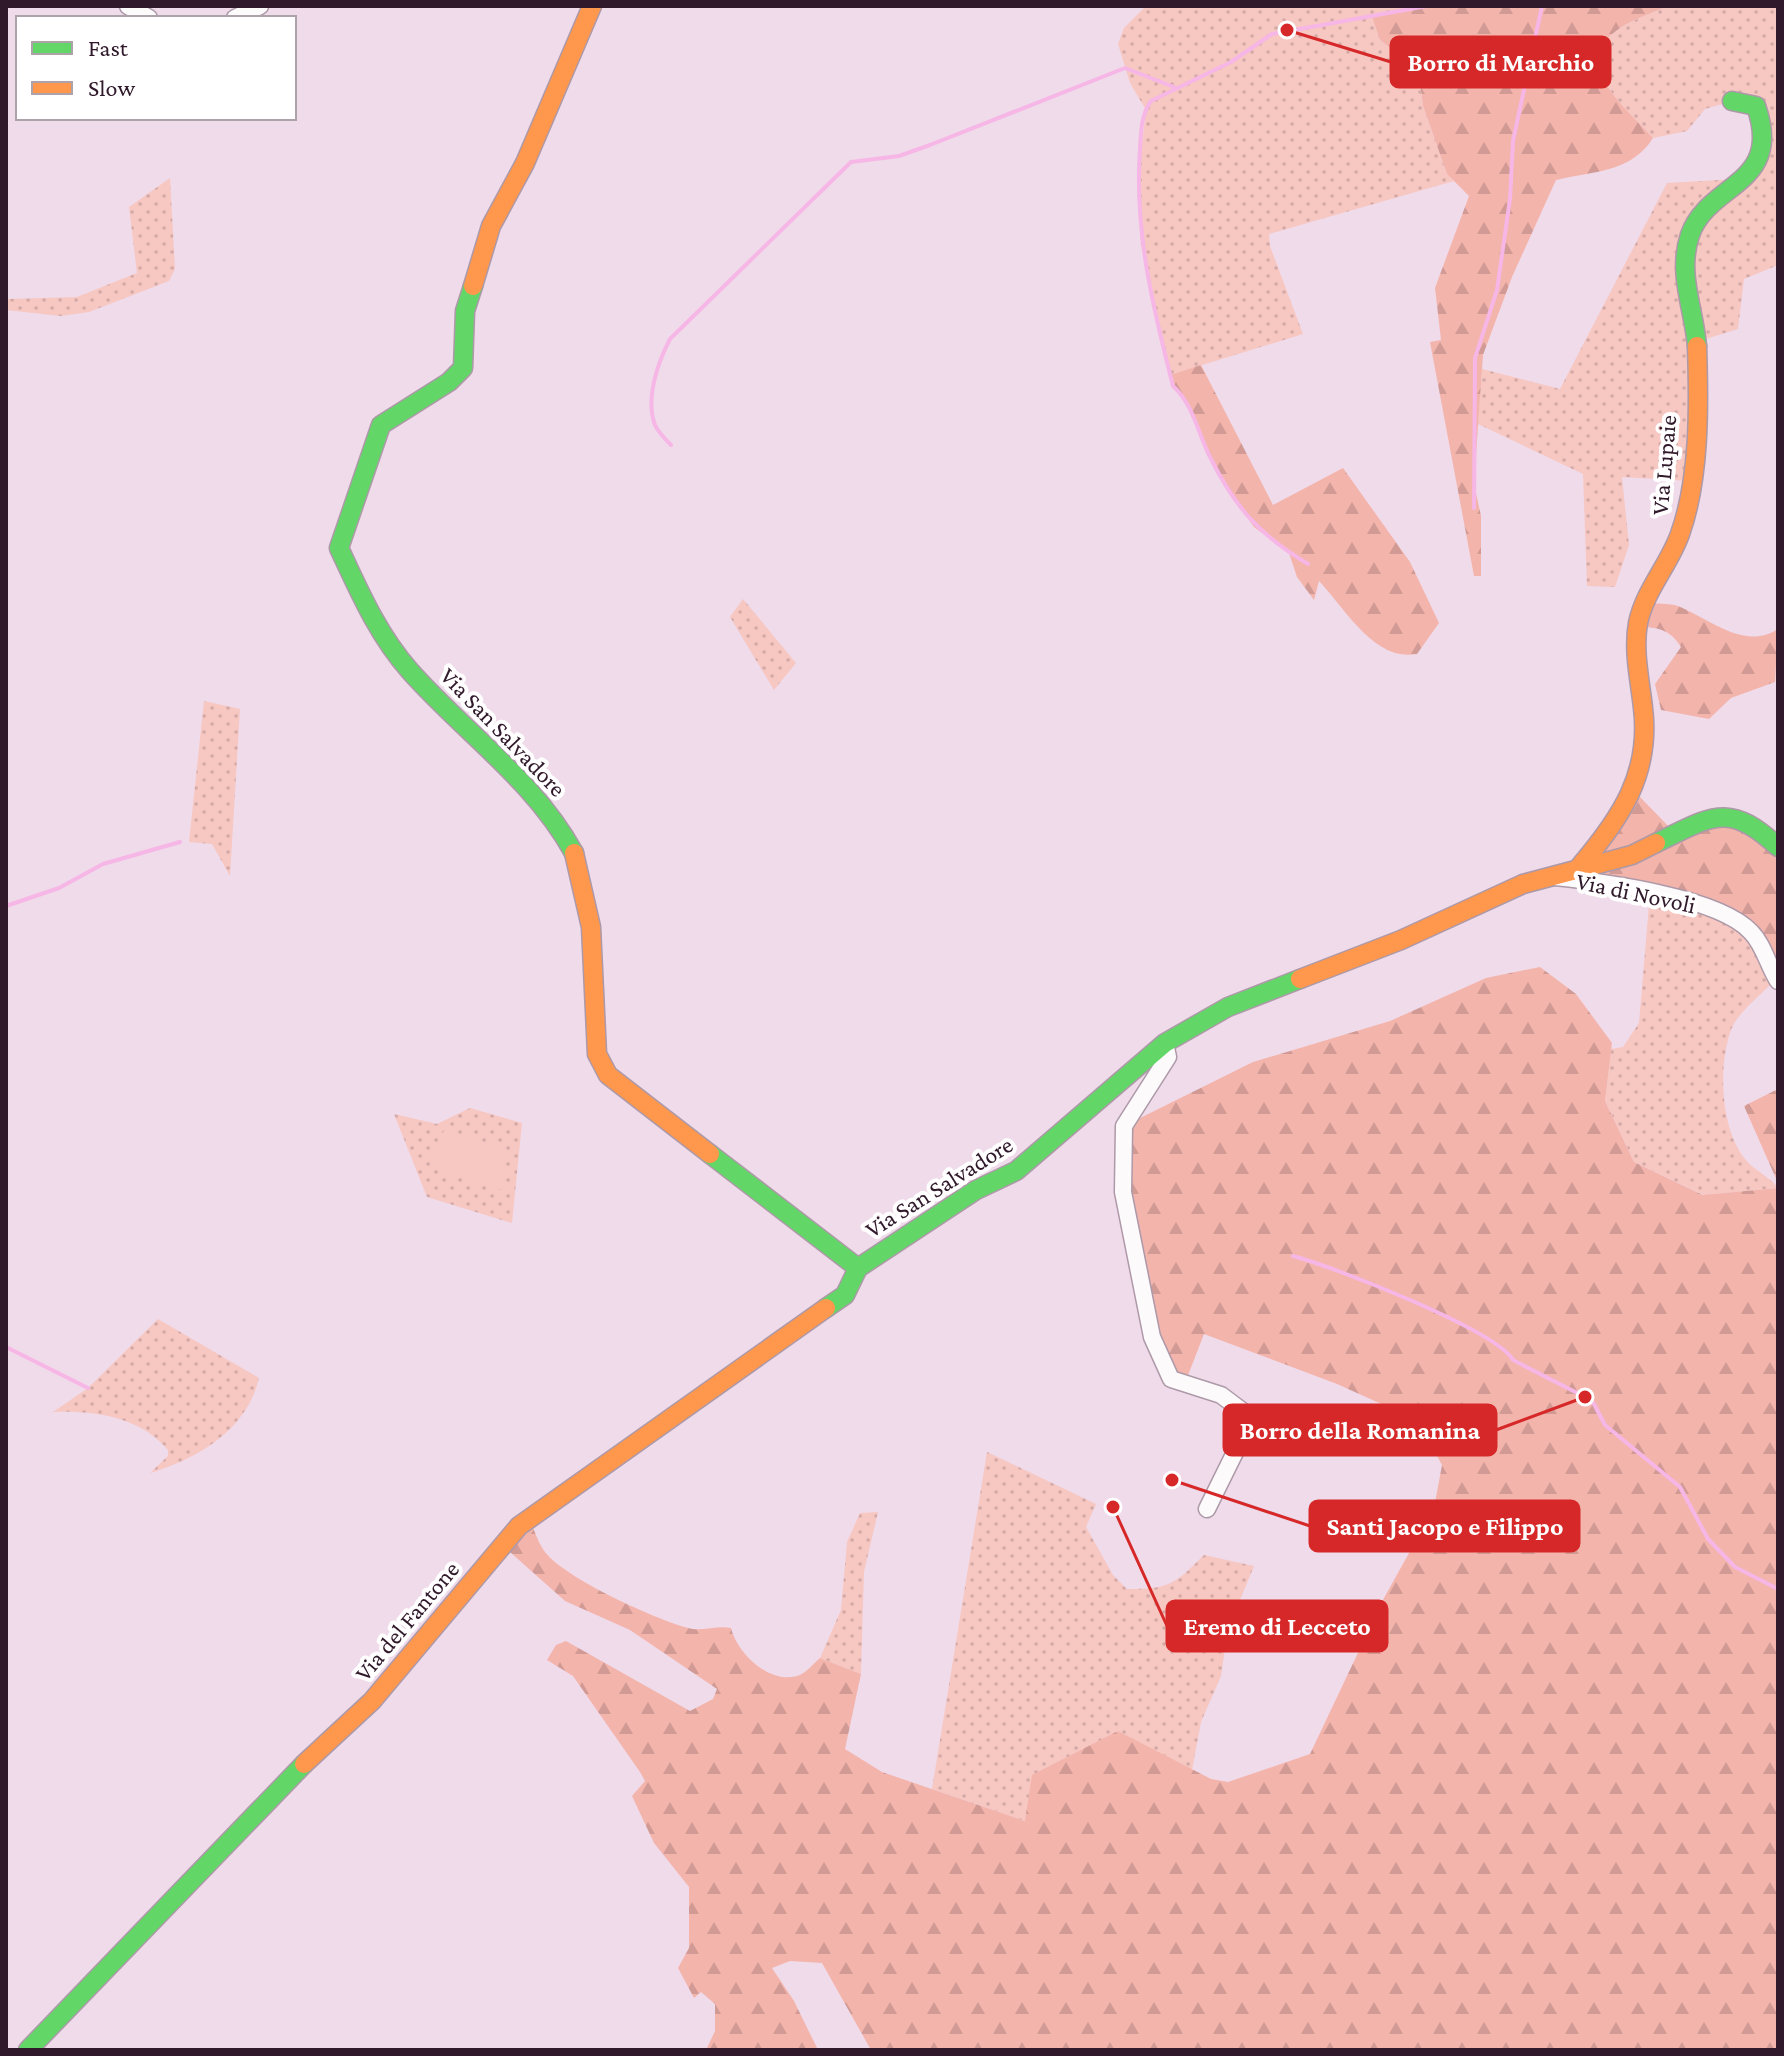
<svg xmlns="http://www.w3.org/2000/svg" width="1784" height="2056" viewBox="0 0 1784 2056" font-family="'Crimson Pro',serif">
	<defs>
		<pattern id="grass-dots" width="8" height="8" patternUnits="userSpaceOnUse" patternTransform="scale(2)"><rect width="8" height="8" fill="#f7c7c2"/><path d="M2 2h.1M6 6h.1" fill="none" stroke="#d4aaa7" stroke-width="1.8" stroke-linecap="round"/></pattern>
		<pattern id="forest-firs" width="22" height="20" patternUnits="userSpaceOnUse" patternTransform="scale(2)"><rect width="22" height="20" fill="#f3b4ac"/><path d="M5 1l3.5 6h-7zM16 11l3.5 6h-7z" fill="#d19a94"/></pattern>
	</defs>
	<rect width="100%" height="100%" fill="#f0dbea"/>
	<g fill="url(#grass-dots)">
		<polygon points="1146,6 1427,6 1373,16 1380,40 1404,59 1420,83 1423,106 1447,174 1454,181 1269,234 1270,246 1303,334 1170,375 1141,245 1137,185 1146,110 1130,83 1118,44 1124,28"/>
		<path d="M 1667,6 L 1778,6 L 1778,265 L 1744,279 L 1738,329 L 1696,342 L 1689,481 L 1622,477 L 1629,545 L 1615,587 L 1587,586 L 1583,474 L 1478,424 L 1482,369 L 1560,389 L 1667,183 L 1755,178 L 1765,118 L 1732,101 L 1705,109 L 1687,131 L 1653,138 C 1629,110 1570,66 1616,31 C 1630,20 1651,14 1667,6 Z"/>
		<polygon points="170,178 175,269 169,281 89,312 61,316 6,310 6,299 77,297 137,273 129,207"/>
		<polygon points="743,599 796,663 774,690 730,617"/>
		<polygon points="204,701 240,709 230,876 212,844 189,842"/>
		<path d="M 1650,893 L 1740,922 L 1776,979 C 1763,993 1737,1013 1731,1030 C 1718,1065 1720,1130 1746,1160 C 1755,1171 1770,1177 1778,1188 L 1704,1195 L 1634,1162 L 1605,1101 L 1611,1049 L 1623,1047 L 1639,1023 Z"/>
		<polygon points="470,1108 522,1123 512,1223 427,1197 394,1114 437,1124"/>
		<path d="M 158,1319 L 259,1378 C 247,1430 197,1459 150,1473 L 168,1456 L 168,1450 C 141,1417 94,1410 53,1412 L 88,1388 Z"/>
		<path d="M 987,1452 L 1096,1504 L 1086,1527 L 1113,1575 L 1127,1589 C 1169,1589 1174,1585 1204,1555 L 1254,1566 L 1228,1629 L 1221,1676 L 1201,1722 L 1192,1770 L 1118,1731 L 1025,1821 L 932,1789 Z"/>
		<polygon points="878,1512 864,1572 861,1674 820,1658 841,1610 847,1542 860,1513"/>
	</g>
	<g fill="url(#forest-firs)">
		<path d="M 1427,6 L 1667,6 C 1651,14 1630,20 1616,31 C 1570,66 1629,110 1653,138 C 1631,173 1593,171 1556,180 L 1512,277 L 1483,355 L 1474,484 L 1481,516 L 1481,576 L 1474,576 L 1430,342 L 1441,340 L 1435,288 L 1469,196 L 1447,174 L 1423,106 L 1420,83 L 1404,59 L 1380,40 L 1372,16 Z"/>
		<path d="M 1201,365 L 1273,505 L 1343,468 L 1410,562 L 1439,623 L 1417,654 C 1374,662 1345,608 1319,581 L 1314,600 L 1297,577 L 1289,553 L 1254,527 L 1237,503 L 1210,458 L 1183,395 L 1173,386 L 1170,375 Z"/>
		<path d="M 1646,603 C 1656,604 1669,603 1678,606 C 1710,619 1745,651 1778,629 L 1775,682 L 1731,698 L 1709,719 L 1661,710 L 1655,684 L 1681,647 C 1670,629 1657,627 1637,627 Z"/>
		<polygon points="1640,797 1675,833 1731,816 1778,847 1778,981 1740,922 1619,888 1580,865"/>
		<path d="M 1540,967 L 1576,994 L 1612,1043 L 1605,1101 L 1634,1162 L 1703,1195 L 1778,1188 L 1778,2050 L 871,2050 L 822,1963 L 790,1961 L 772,1968 L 794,2001 L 818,2050 L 706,2050 L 715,2031 L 715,2004 L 701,1992 L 694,1998 L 678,1968 L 689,1948 L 689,1887 L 654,1843 L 632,1796 L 645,1781 L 640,1772 L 573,1676 L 547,1660 L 556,1645 L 566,1641 L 690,1711 L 713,1699 L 717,1689 L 630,1630 L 565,1601 L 502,1545 L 529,1518 C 534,1529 538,1543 545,1552 C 566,1579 655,1619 688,1628 C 701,1632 717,1625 731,1628 C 737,1653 770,1686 800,1675 C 807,1672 814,1663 820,1658 L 861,1674 L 845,1749 L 882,1772 L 1025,1821 L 1032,1775 L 1118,1731 L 1211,1779 L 1228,1782 L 1310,1754 L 1384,1598 L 1434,1508 L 1442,1465 L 1431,1445 L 1397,1411 L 1337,1384 L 1204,1334 L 1185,1383 L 1171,1379 L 1134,1254 L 1124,1126 L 1253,1062 L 1390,1021 L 1486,978 Z"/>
		<polygon points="1778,1089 1778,1183 1744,1106"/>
	</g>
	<polygon fill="#f7c7c2" points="444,1130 507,1149 502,1190 429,1168"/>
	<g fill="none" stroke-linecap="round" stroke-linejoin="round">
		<g stroke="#f6b6e6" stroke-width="4">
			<path d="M 671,445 C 666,440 658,432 655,425 C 645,399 658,362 670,339 L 851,162 L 899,156 L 930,145 L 1125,68 L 1174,87"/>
			<polyline points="1474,508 1475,358 1497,290 1510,199 1513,141 1542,6"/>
			<path d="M 1308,564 C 1259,535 1235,507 1210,457 C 1198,433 1193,404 1173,386 C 1153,308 1134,230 1140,149 C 1141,132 1141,115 1151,101 L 1231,62 L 1272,34 L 1427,6"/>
			<polyline points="6,906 59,888 103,864 180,842"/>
			<path d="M 1293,1256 C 1332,1266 1496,1330 1513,1360 L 1585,1397 L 1594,1404 L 1605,1425 L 1680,1487 L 1708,1539 L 1735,1567 L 1778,1589"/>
			<polyline points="6,1347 88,1388"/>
		</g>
		<defs>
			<g id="street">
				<polyline points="128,6 149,18"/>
				<polyline points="235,18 260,6"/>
				<path d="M 1555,877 C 1603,882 1719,897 1751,932 C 1764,945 1768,966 1778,981"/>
				<polyline points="1165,1043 1168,1057 1124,1126 1123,1192 1152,1337 1171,1379 1221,1395 1249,1416 1249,1424 1207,1509"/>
			</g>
			<g id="fast">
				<path d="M 473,286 L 465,311 L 463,368 L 449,382 L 381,425 L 339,548 C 359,591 378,635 410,671 C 464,732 534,780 574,853"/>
				<path d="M 1697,346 C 1694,309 1677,273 1690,235 C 1708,182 1784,186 1756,106 L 1732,101"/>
				<path d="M 1656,843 C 1711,817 1728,800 1778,847"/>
				<polyline points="710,1154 858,1268"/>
				<polyline points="826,1308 845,1295 858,1268 976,1190 1016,1171 1165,1043 1228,1007 1300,979"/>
				<polyline points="28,2050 304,1764"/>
			</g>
			<g id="slow">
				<polyline points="473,286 491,226 525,163 592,6"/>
				<polyline points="574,853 591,927 597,1054 608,1075 710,1154"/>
				<path d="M 1580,866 C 1621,818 1651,773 1643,708 C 1640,680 1633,651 1638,623 C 1645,590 1669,565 1680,534 C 1700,478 1699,406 1697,346"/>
				<polyline points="1300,979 1401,940 1523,884 1632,855 1656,843"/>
				<polyline points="304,1764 372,1701 519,1526 826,1308"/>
			</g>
		</defs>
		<use href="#street" stroke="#ad99a8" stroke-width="19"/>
		<use href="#fast" stroke="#ad99a8" stroke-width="21"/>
		<use href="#slow" stroke="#ad99a8" stroke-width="21"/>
		<use href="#street" stroke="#fdfafc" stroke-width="16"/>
		<use href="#fast" stroke="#63d668" stroke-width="18"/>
		<use href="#slow" stroke="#ff974d" stroke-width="18"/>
	</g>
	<g text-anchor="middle" stroke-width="8" stroke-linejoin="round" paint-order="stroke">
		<g font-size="24" fill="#30192a" stroke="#fff">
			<text transform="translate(1664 465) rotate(-85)" y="8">Via Lupaie</text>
			<text transform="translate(503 732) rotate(46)" y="8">Via San Salvadore</text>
			<text transform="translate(1636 893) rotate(12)" y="8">Via di Novoli</text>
			<text transform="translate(939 1187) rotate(-32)" y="8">Via San Salvadore</text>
			<text transform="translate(407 1621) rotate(-50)" y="8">Via del Fantone</text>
		</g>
	</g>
	<path fill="none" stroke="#d62828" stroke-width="3" d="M1287 30L1391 62M1585 1397L1496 1430M1172 1480L1310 1526M1113 1507L1167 1626"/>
	<g fill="#d62828" stroke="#fff" stroke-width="3">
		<circle cx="1287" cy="30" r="8"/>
		<circle cx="1585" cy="1397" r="8"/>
		<circle cx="1172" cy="1480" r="8"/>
		<circle cx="1113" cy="1507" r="8"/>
	</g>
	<g fill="#d62828" stroke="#d62828" stroke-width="3">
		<rect x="1391" y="37" width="219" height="50" rx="8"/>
		<rect x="1224" y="1405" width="272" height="50" rx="8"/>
		<rect x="1310" y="1501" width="269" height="50" rx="8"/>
		<rect x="1167" y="1601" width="220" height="50" rx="8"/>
	</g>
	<g font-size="26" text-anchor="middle" font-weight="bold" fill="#fff">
		<text x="1501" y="71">Borro di Marchio</text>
		<text x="1360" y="1439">Borro della Romanina</text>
		<text x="1445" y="1535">Santi Jacopo e Filippo</text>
		<text x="1277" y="1635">Eremo di Lecceto</text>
	</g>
	<rect width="1784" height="2056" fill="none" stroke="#30192a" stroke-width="16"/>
	<rect x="16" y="16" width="280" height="104" fill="#ffffff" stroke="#aca3aa" stroke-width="2"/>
	<rect x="32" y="42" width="40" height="12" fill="#63d668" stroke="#aca3aa" stroke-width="2"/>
	<text x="88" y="56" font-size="24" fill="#30192a">Fast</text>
	<rect x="32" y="82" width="40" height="12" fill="#ff974d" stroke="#aca3aa" stroke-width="2"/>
	<text x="88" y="96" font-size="24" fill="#30192a">Slow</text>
</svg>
